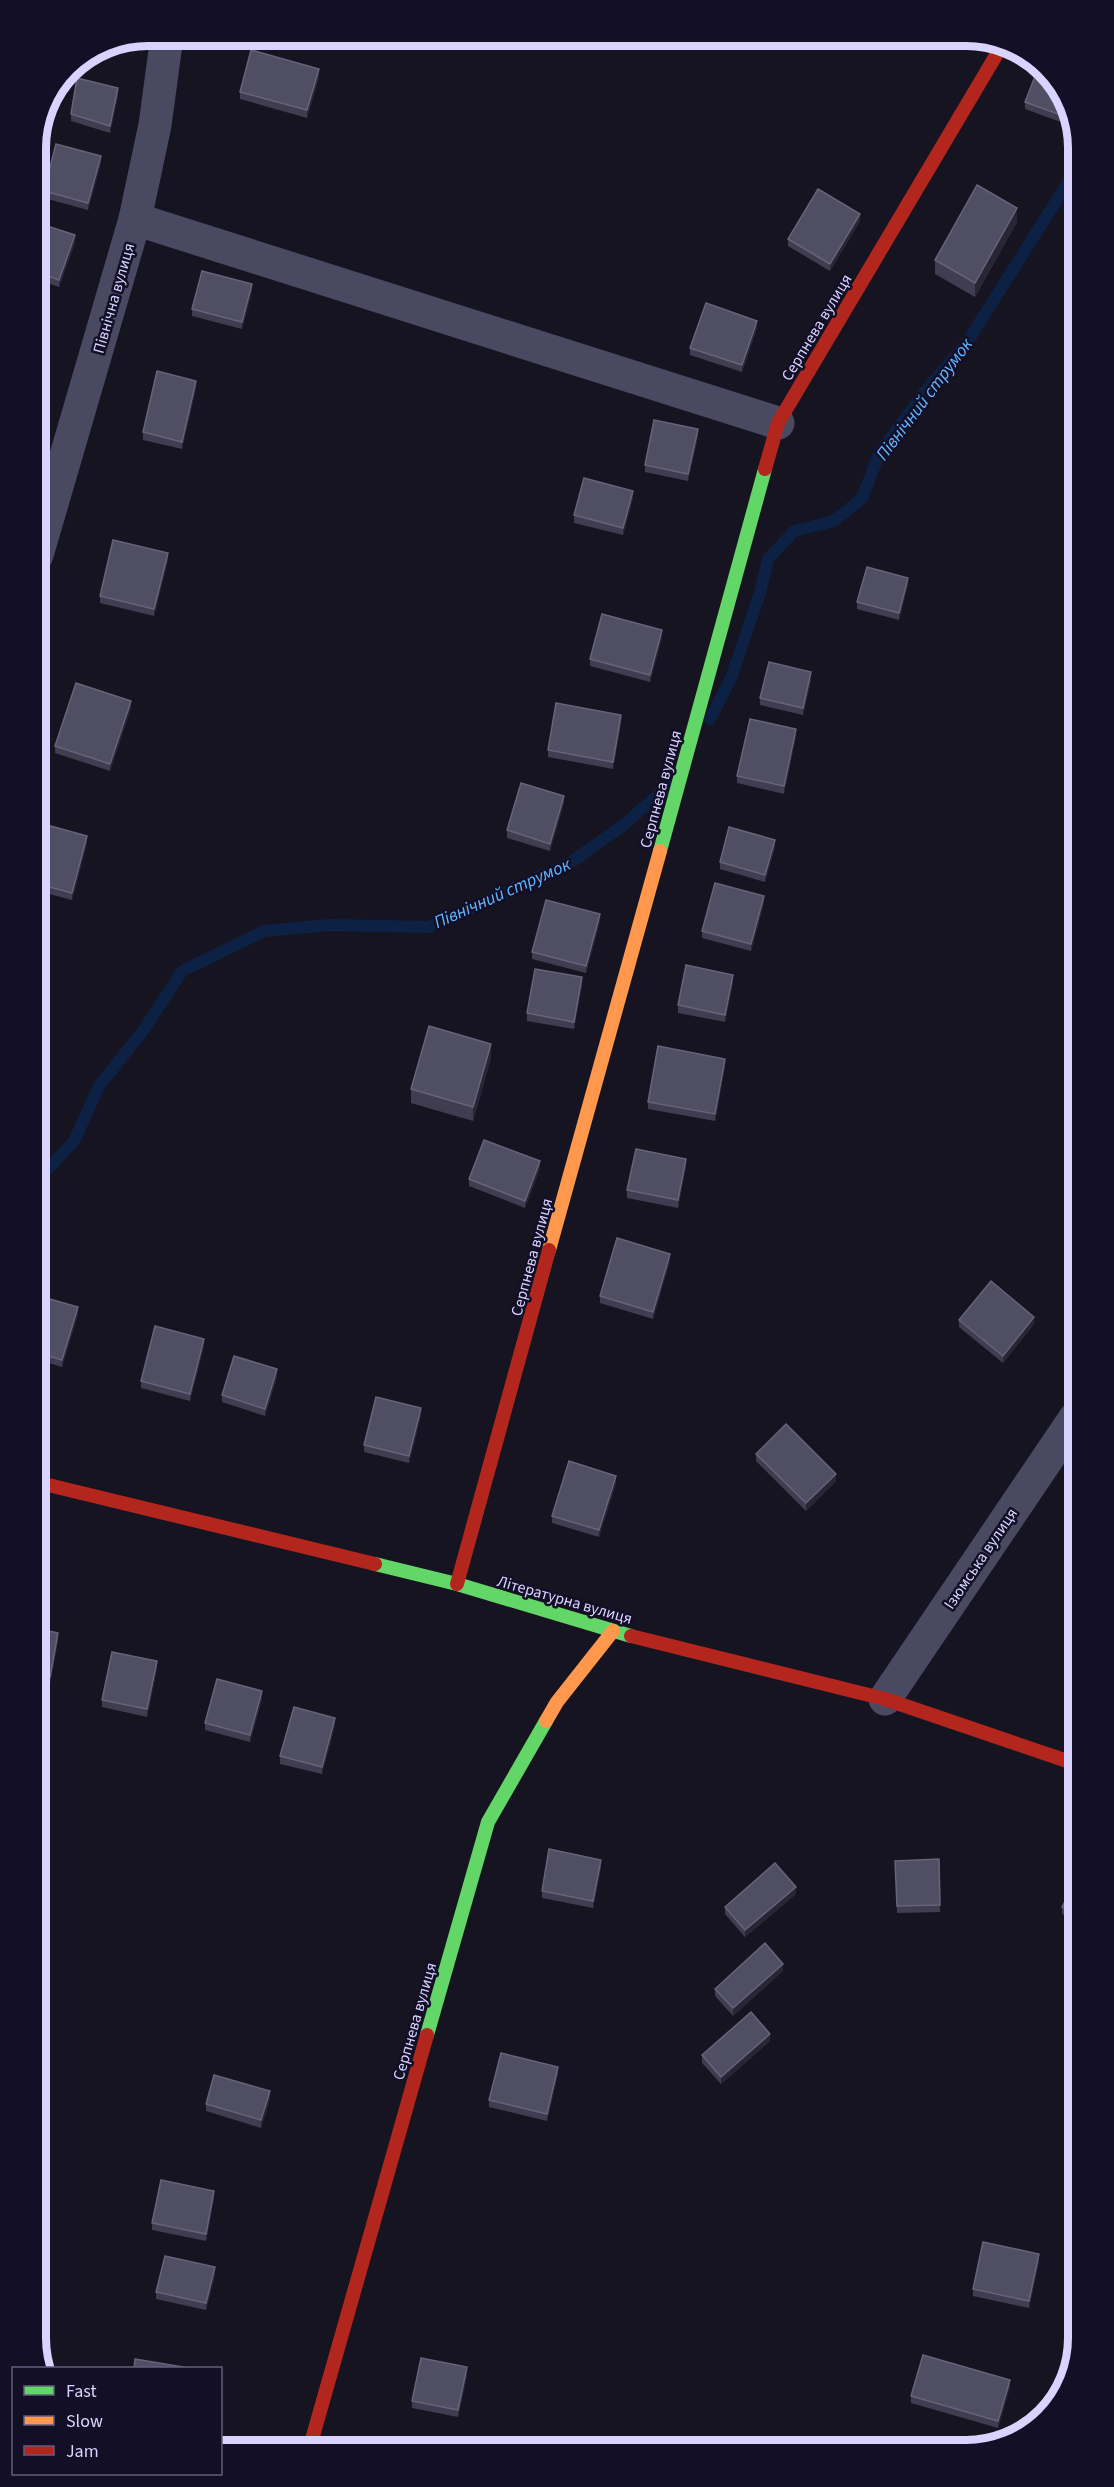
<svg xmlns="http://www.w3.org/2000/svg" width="1114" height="2487" viewBox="0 0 1114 2487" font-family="'Source Sans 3',sans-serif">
	<rect width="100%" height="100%" fill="#161421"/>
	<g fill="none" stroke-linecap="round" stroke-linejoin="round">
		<g stroke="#0d2144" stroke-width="12">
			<polyline points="710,719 731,678 760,593 768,559 794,531 834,521 862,498 880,452 924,393 966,344 1072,176"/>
			<polyline points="39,1179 74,1141 99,1086 143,1031 182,971 264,931 329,925 429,927 570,863 625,824 668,786"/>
		</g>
		<g stroke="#4a4962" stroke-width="33">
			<polyline points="135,219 778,423"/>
			<polyline points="37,555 135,219 155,125 167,36"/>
			<polyline points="885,1699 1075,1418"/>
		</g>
		<g stroke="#63d668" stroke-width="14">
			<polyline points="660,851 765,469"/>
			<polyline points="375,1564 457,1584 631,1636"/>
			<polyline points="427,2035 488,1822 546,1721"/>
		</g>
		<g stroke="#ff974d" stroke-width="14">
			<polyline points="549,1250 660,851"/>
			<polyline points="546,1721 557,1702 613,1631"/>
		</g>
		<g stroke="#b3261e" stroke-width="14">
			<polyline points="765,469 778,423 1001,47"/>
			<polyline points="40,1483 375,1564"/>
			<polyline points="457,1584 549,1250"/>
			<polyline points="631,1636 885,1699 1076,1764"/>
			<polyline points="309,2450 427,2035"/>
		</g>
	</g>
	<g fill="#403d50">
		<polygon points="779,36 802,36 801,41"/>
		<polygon points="319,77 307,118 240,99 240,92"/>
		<polygon points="118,95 110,133 71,121 71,114"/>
		<polygon points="1025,102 1072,112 1069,125 1025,109"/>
		<polygon points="101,163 88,210 44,198 44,191"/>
		<polygon points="860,221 830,271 788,246 788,239"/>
		<polygon points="1017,222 975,297 935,274 935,260"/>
		<polygon points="36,236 75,243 59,287 37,279"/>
		<polygon points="252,291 242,329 192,316 192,309"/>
		<polygon points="757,328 742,372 690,355 690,348"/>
		<polygon points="196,388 182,449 143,440 143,432"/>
		<polygon points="698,436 688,481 645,472 645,465"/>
		<polygon points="633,498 623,535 574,523 574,515"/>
		<polygon points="168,560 154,616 100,603 100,596"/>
		<polygon points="908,585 899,620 857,609 857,602"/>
		<polygon points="662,638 650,682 590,666 590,659"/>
		<polygon points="811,680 803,715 760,705 760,698"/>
		<polygon points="131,708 110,771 55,753 55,746"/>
		<polygon points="621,723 613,769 548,757 548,750"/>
		<polygon points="796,736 784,794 737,783 737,776"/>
		<polygon points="564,803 550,851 507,838 507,830"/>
		<polygon points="38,832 87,843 72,900 38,891"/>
		<polygon points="775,847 765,882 720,869 720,862"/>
		<polygon points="764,903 751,951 702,938 702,931"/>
		<polygon points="600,921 586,973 532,959 532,952"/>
		<polygon points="733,982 725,1022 678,1013 678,1005"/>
		<polygon points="582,985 574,1029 527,1021 527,1013"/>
		<polygon points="491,1058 473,1121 411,1103 411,1089"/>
		<polygon points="725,1066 715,1121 648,1109 648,1102"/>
		<polygon points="686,1166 678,1208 627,1198 627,1190"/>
		<polygon points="540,1168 525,1208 469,1186 469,1179"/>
		<polygon points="670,1261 653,1319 600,1303 600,1296"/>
		<polygon points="39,1296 78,1314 62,1367 39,1360"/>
		<polygon points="959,1320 1034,1324 1003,1363 959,1327"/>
		<polygon points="204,1346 190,1401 141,1388 141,1381"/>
		<polygon points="277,1377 265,1416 222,1402 222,1395"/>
		<polygon points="421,1415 409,1463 364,1452 364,1445"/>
		<polygon points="756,1454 836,1481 806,1511 756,1461"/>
		<polygon points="616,1483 599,1537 552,1523 552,1516"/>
		<polygon points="40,1629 58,1640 50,1684 40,1682"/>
		<polygon points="157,1668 147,1717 102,1707 102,1700"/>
		<polygon points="262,1699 250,1742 205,1730 205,1723"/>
		<polygon points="335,1725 322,1774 280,1764 280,1756"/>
		<polygon points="939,1859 940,1912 897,1913 895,1861"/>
		<polygon points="601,1867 593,1908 542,1898 542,1891"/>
		<polygon points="1077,1879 1077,1922 1062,1914 1062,1907"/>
		<polygon points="796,1894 745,1937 725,1914 725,1907"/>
		<polygon points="783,1971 733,2016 715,1996 715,1989"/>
		<polygon points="770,2041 721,2084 702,2063 702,2055"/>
		<polygon points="558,2074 547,2121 489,2107 489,2100"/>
		<polygon points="270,2099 261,2128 206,2111 206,2104"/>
		<polygon points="214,2198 206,2241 152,2230 152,2223"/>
		<polygon points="1039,2261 1029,2308 973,2296 973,2289"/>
		<polygon points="215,2275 206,2310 156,2299 156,2292"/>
		<polygon points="467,2375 458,2417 412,2408 412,2401"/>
		<polygon points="1010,2387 998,2428 911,2403 911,2396"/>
	</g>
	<g fill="#282635">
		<polygon points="319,69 319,77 307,118 307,110"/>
		<polygon points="118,88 118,95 110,133 110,126"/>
		<polygon points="1071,111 1072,117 1069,125 1069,118"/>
		<polygon points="101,156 101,163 88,210 88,203"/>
		<polygon points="1017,208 1017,222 975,297 975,283"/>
		<polygon points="860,214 860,221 830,271 830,264"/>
		<polygon points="75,235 75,243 59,287 59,280"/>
		<polygon points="252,284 252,291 242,329 242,322"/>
		<polygon points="757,321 757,328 742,372 742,365"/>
		<polygon points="48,334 48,341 37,380 37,373"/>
		<polygon points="196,381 196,388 182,449 182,442"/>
		<polygon points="698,429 698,436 688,481 688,474"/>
		<polygon points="633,491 633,498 623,535 623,528"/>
		<polygon points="168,553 168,560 154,616 154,609"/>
		<polygon points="908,578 908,585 899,620 899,613"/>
		<polygon points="662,630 662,638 650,682 650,675"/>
		<polygon points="811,672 811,680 803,715 803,708"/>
		<polygon points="131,701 131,708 110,771 110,764"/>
		<polygon points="621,715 621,723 613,769 613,762"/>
		<polygon points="796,729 796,736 784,794 784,786"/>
		<polygon points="564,796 564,803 550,851 550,844"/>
		<polygon points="87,836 87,843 72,900 72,893"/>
		<polygon points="775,840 775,847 765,882 765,875"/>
		<polygon points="764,896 764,903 751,951 751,944"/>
		<polygon points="600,914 600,921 586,973 586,966"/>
		<polygon points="733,975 733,982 725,1022 725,1015"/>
		<polygon points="582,977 582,985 574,1029 574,1022"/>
		<polygon points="491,1044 491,1058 473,1121 473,1107"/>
		<polygon points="725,1059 725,1066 715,1121 715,1114"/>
		<polygon points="686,1159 686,1166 678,1208 678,1200"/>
		<polygon points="540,1161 540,1168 525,1208 525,1201"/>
		<polygon points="670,1254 670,1261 653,1319 653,1312"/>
		<polygon points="78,1307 78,1314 62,1367 62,1360"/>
		<polygon points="1034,1317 1034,1324 1003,1363 1003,1356"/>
		<polygon points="204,1339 204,1346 190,1401 190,1394"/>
		<polygon points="277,1369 277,1377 265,1416 265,1409"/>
		<polygon points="421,1408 421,1415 409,1463 409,1456"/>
		<polygon points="836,1474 836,1481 806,1511 806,1503"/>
		<polygon points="616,1476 616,1483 599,1537 599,1530"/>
		<polygon points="58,1633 58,1640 50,1684 50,1677"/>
		<polygon points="157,1661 157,1668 147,1717 147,1709"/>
		<polygon points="262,1691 262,1699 250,1742 250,1735"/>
		<polygon points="335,1718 335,1725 322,1774 322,1767"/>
		<polygon points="601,1860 601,1867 593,1908 593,1901"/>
		<polygon points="796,1887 796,1894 745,1937 745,1930"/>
		<polygon points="783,1964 783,1971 733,2016 733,2008"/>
		<polygon points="770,2034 770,2041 721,2084 721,2077"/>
		<polygon points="558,2067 558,2074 547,2121 547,2114"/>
		<polygon points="270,2091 270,2099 261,2128 261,2120"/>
		<polygon points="214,2191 214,2198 206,2241 206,2234"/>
		<polygon points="1039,2254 1039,2261 1029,2308 1029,2301"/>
		<polygon points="215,2267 215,2275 206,2310 206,2303"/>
		<polygon points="467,2367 467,2375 458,2417 458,2410"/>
		<polygon points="1010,2380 1010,2387 998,2428 998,2421"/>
	</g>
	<g fill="#504e63" stroke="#66637b" stroke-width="1.5">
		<polygon points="251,50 319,69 307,110 240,92"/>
		<polygon points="1039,66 1071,111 1069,118 1025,102"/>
		<polygon points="77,78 118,88 110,126 71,114"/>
		<polygon points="56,144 101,156 88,203 44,191"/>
		<polygon points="977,185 1017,208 975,283 935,260"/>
		<polygon points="818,189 860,214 830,264 788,239"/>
		<polygon points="41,224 75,235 59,280 37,272 36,236"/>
		<polygon points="202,271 252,284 242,322 192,309"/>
		<polygon points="706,303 757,321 742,365 690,348"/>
		<polygon points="37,330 48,334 37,373"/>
		<polygon points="157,371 196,381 182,442 143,432"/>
		<polygon points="654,420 698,429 688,474 645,465"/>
		<polygon points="584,478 633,491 623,528 574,515"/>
		<polygon points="113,540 168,553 154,609 100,596"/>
		<polygon points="867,567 908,578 899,613 857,602"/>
		<polygon points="602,614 662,630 650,675 590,659"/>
		<polygon points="769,662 811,672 803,708 760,698"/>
		<polygon points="76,683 131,701 110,764 55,746"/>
		<polygon points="556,703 621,715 613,762 548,750"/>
		<polygon points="750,719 796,729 784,786 737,776"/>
		<polygon points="521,783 564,796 550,844 507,830"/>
		<polygon points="40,823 87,836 72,893 38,884 38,832"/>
		<polygon points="729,827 775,840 765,875 720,862"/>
		<polygon points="715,883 764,896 751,944 702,931"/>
		<polygon points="546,900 600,914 586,966 532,952"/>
		<polygon points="686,965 733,975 725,1015 678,1005"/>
		<polygon points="535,969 582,977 574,1022 527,1013"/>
		<polygon points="429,1026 491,1044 473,1107 411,1089"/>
		<polygon points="658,1046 725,1059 715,1114 648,1102"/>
		<polygon points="484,1140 540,1161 525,1201 469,1179"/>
		<polygon points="636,1149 686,1159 678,1200 627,1190"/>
		<polygon points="617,1238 670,1254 653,1312 600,1296"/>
		<polygon points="991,1281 1034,1317 1003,1356 959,1320"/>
		<polygon points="39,1296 78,1307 62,1360 39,1353"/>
		<polygon points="155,1326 204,1339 190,1394 141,1381"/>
		<polygon points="234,1356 277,1369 265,1409 222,1395"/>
		<polygon points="376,1397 421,1408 409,1456 364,1445"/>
		<polygon points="786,1424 836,1474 806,1503 756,1454"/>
		<polygon points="569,1461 616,1476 599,1530 552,1516"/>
		<polygon points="40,1629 58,1633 50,1677 40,1675"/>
		<polygon points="112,1652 157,1661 147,1709 102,1700"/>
		<polygon points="217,1679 262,1691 250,1735 205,1723"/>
		<polygon points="294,1707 335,1718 322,1767 280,1756"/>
		<polygon points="549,1849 601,1860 593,1901 542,1891"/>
		<polygon points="939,1859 940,1905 897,1906 895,1861"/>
		<polygon points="775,1863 796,1887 745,1930 725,1907"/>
		<polygon points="1077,1879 1077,1915 1062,1907"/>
		<polygon points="765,1943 783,1964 733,2008 715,1989"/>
		<polygon points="751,2012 770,2034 721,2077 702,2055"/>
		<polygon points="501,2053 558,2067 547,2114 489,2100"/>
		<polygon points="214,2075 270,2091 261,2120 206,2104"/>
		<polygon points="161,2180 214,2191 206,2234 152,2223"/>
		<polygon points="983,2242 1039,2254 1029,2301 973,2289"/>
		<polygon points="165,2256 215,2267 206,2303 156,2292"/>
		<polygon points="923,2355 1010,2380 998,2421 911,2396"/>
		<polygon points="421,2358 467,2367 458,2410 412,2401"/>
		<polygon points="135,2359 189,2368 134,2368"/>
	</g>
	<g text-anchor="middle" stroke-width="5" stroke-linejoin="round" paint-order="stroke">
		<g font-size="16" fill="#d9d4ff" stroke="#130f26">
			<text transform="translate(113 298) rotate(-74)" y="6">Північна вулиця</text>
			<text transform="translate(816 327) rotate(-59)" y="6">Серпнева вулиця</text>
			<text transform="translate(660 789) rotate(-75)" y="6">Серпнева вулиця</text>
			<text transform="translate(531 1257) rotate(-75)" y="6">Серпнева вулиця</text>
			<text transform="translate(980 1558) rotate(-56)" y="6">Ізюмська вулиця</text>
			<text transform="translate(565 1599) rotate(16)" y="6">Літературна вулиця</text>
			<text transform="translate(414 2021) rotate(-74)" y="6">Серпнева вулиця</text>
		</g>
		<g font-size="18" font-style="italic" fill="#62b6ff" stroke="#130f26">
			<text transform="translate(924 399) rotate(-53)" y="6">Північний струмок</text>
			<text transform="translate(502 893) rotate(-24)" y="6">Північний струмок</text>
		</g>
	</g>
	<path d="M0 0H1114V2487H0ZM148 46H966A102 102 0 0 1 1068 148V2338A102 102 0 0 1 966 2440H148A102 102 0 0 1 46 2338V148A102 102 0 0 1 148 46Z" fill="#130f26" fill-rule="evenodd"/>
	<path fill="none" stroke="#d9d4ff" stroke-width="8" d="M148 46H966A102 102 0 0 1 1068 148V2338A102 102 0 0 1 966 2440H148A102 102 0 0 1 46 2338V148A102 102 0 0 1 148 46Z"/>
	<rect x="12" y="2367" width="210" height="108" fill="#130f26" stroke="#625e7d" stroke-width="1.5"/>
	<rect x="24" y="2386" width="30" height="9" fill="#63d668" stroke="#625e7d" stroke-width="1.5"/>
	<text x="66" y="2397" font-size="18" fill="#d9d4ff">Fast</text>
	<rect x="24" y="2416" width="30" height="9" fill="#ff974d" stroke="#625e7d" stroke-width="1.5"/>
	<text x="66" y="2427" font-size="18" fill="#d9d4ff">Slow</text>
	<rect x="24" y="2446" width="30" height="9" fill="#b3261e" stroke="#625e7d" stroke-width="1.5"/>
	<text x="66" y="2457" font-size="18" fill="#d9d4ff">Jam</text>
</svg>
